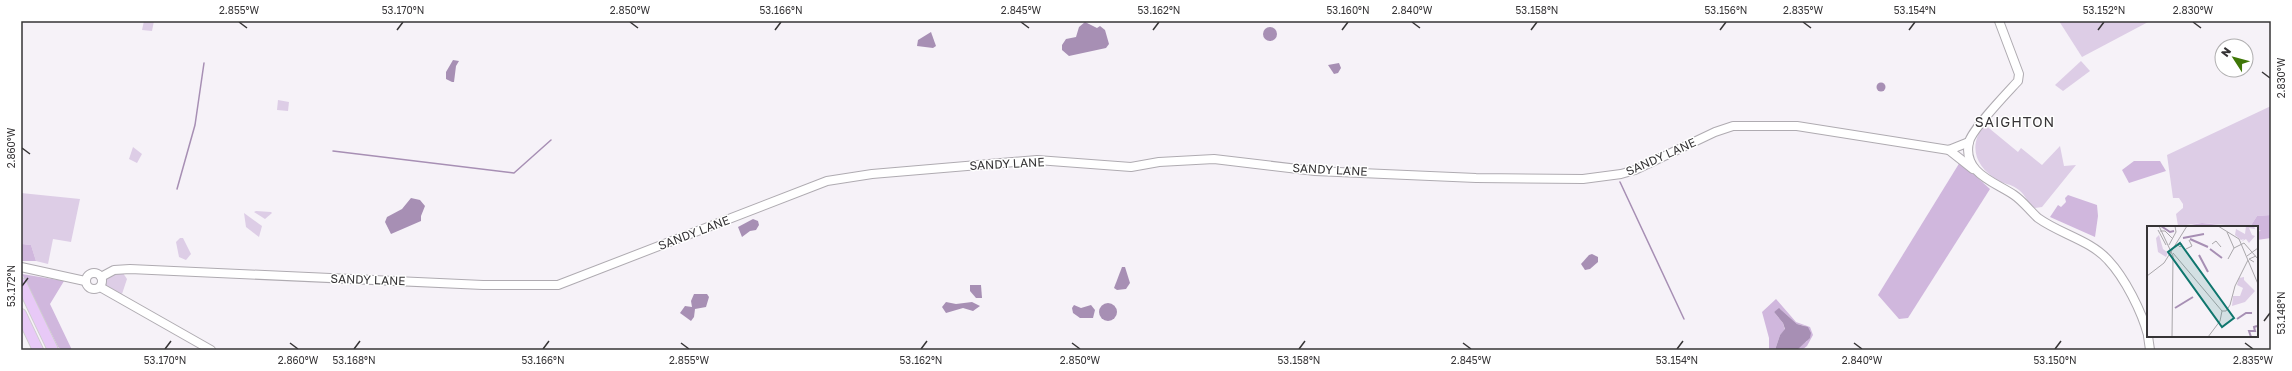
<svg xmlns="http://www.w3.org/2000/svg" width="2292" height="371" viewBox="0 0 2292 371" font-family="'Golos Text',sans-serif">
	<rect width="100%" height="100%" fill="#f6f2f8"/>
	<g fill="#ddcde6">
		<polygon points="144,21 154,21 152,31 142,30"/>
		<polygon points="2059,21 2150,21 2082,57"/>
		<polygon points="2081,61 2090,71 2063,91 2055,85"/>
		<polygon points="278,100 289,102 288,111 277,110"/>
		<polygon points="2271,106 2271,215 2257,216 2250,227 2202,223 2178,226 2176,214 2183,208 2183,204 2179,198 2173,198 2167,155"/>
		<path d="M 1984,124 L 2018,152 L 2021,148 L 2042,165 L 2060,146 L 2064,166 L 2076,165 L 2042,207 L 2035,208 C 2027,203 2025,193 2016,188 C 2011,184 2004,184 1999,181 C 1975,167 1968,147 1984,124 Z"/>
		<polygon points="133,147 142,154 137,163 129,159"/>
		<polygon points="21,193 80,199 71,242 53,239 48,264 36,261 31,245 22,244 21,242"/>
		<polygon points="256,211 271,212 272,213 265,219 254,212"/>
		<polygon points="244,213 262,226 259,237 246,227"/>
		<polygon points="180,238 183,238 191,254 186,260 179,257 176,242"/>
		<polygon points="123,273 127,279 122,294 104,285 104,279 111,274"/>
	</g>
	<g fill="#d0b7dd">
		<polygon points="2134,161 2160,161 2166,171 2129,183 2122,170"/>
		<polygon points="1960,162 1990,189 1908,318 1899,319 1878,295"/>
		<polygon points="2068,195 2097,205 2098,216 2095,237 2050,217 2058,205 2061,207 2066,202 2065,198"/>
		<polygon points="2271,215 2271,238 2257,240 2257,233 2261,230 2257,231 2257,227 2250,227 2257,216"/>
		<polygon points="2202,223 2238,227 2179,227"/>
		<polygon points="21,242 22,244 31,245 36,261 21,261"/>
		<polygon points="22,274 64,281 50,304 72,350 62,350 58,347"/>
		<polygon points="1776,299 1796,322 1810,327 1813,335 1807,346 1802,350 1795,350 1807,341 1805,326 1797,324 1780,309 1774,312 1783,323 1785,330 1780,335 1775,350 1769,350 1769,338 1762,312"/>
	</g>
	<g fill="#a78fb4">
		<polygon points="1085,22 1097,28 1100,26 1105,30 1109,44 1106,48 1069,56 1062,50 1062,45 1066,39 1076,37 1079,27"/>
		<circle cx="1270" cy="34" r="7"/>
		<polygon points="931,32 936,46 933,48 917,46 918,40"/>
		<polygon points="453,60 459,61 456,66 454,82 452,82 446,79 446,72"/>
		<polygon points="1339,63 1341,68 1338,73 1334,74 1328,65"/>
		<circle cx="1881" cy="87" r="4.5"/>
		<polygon points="411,198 420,200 425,206 421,216 421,221 391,234 385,222 387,217 402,209"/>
		<polygon points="753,219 758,221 759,225 756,230 750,231 742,237 738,227"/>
		<polygon points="1592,254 1598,257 1598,262 1590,269 1585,270 1581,264 1589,255"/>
		<polygon points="1122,267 1125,267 1130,283 1126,289 1117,290 1114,288"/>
		<polygon points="970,285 981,285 982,298 976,298 970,291"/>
		<polygon points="694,294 707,294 709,297 706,307 695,309 694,317 691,321 680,313 685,306 692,307 691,301"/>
		<polygon points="946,302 956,304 972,302 980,306 973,311 963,308 946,313 942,307"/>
		<circle cx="1108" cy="312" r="9"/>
		<polygon points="1074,305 1081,308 1091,305 1095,310 1093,318 1080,318 1073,313 1072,308"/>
		<polygon points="1779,308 1797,324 1808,327 1811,333 1810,338 1798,349 1775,350 1780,335 1785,329 1783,323 1774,312"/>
	</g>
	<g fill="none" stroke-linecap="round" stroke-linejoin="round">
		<g stroke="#a78fb4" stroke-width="1.5">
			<polyline points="333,151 514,173 551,140"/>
			<polyline points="1620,182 1684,319"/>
			<polyline points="177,189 195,125 204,63"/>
		</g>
		<defs>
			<g id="secondary">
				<path d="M 1999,21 L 2019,74 L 2018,81 C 2008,92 1972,129 1969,142 C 1962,173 1995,182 2014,195 C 2023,201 2030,211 2038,218 C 2060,234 2090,240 2108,260 C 2125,278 2142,312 2148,335"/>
				<polyline points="1949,150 1973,169"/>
				<polyline points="21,267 85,281"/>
				<circle cx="94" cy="281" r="8"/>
				<polyline points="101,277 114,270 130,269 483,285 558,285 827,181 872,174 1037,160 1131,167 1159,162 1214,159 1315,171 1476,178 1583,179 1621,174 1635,170 1715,132 1733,126 1797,126 1949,150 1969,142"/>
				<polyline points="100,287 211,350"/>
				<polyline points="2148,336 2150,350"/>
			</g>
			<g id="highway">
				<polyline points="21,283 53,350"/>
				<polyline points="21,314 38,350"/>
			</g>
		</defs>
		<use href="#secondary" stroke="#afabb1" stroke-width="10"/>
		<use href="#highway" stroke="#cfcecf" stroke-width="12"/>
		<use href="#secondary" stroke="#fff" stroke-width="8"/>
		<use href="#highway" stroke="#e8c9f7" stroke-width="10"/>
	</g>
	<path fill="none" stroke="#363436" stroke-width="1.5" d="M 239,22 L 247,28M 630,22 L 638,28M 1021,22 L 1029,28M 1412,22 L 1420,28M 1803,22 L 1811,28M 2193,22 L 2201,28M 397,30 L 403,22M 775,30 L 781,22M 1153,30 L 1159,22M 1342,30 L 1348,22M 1531,30 L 1537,22M 1720,30 L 1726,22M 1909,30 L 1915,22M 2098,30 L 2104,22M 2262,72 L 2270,78M 22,148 L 30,154M 22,286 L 28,278M 2264,321 L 2270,313M 290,343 L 298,349M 681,343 L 689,349M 1072,343 L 1080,349M 1463,343 L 1471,349M 1854,343 L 1862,349M 2245,343 L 2253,349M 165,349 L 171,341M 354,349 L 360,341M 543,349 L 549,341M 921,349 L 927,341M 1299,349 L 1305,341M 1677,349 L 1683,341M 2055,349 L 2061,341"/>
	<g text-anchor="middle" stroke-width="3" stroke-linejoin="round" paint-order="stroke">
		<g font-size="12" fill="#363436" stroke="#fff">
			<text transform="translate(1661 157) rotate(-24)" y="4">SANDY LANE</text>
			<text transform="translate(1007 164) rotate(-3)" y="4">SANDY LANE</text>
			<text transform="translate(1330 170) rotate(3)" y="4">SANDY LANE</text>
			<text transform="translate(694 233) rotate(-21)" y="4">SANDY LANE</text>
			<text transform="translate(368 280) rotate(2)" y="4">SANDY LANE</text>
		</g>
		<g font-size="14" letter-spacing="1" fill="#363436" stroke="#fff">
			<text x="2015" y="127">SAIGHTON</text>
		</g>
	</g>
	<g transform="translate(2147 226)">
		<rect width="111" height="111" fill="#f6f2f8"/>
		<path d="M 99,0 L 107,0 L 108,3 L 102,2 L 105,9 L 108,10 L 102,17 L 99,13 L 94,16 L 97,13 L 94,14 L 88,9 L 89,3 L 98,8 ZM 12,9 L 16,23 L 21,27 L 19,31 L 11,26 L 9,12 ZM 97,51 L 97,54 L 108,65 L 98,76 L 85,80 L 86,70 L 93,70 L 96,62 L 90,59 L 92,52 Z" fill="#ddcde6"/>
		<path fill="none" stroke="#a78fb4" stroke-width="2" d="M 14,0 L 23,6 L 27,5M 36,12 L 57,8M 43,13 L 61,21M 63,23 L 75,32M 52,29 L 61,46M 28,82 L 46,71M 90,93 L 99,87 L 105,87M 104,111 L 102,105 L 108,105 L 107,101 L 110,100"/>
		<path fill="none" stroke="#a9a6aa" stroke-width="1" d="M 12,0 L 26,30 L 25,111M 71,0 L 92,13 L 111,58M 11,4 L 19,19M 13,5 L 18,5 L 26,13M 80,6 L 87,22M 65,18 L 69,15 L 74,21M 22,19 L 29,6 L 28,0M 31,19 L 33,21 L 35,19 L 34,17 L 31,20M 87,22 L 97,17 L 111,33M 39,23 L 45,20 L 42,14M 26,27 L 75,85M 100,30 L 111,22M 81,33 L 87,22M 107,36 L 102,33 L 109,30M 0,50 L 17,37 L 40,0M 75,85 L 79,85 L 83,79 L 88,60 L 101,34M 61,111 L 73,95 L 75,85"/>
		<path fill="#0f766e" fill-opacity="0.15" stroke="#0f766e" stroke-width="2" d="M 33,17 L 87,92 L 75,101 L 21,26 Z"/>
		<rect width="111" height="111" fill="none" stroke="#363436" stroke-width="2"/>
	</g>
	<rect width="2292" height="371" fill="none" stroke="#ffffff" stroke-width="44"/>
	<g transform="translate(2234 58) rotate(306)"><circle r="19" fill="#ffffff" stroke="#afaeaf"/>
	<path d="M0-3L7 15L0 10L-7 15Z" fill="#3f7707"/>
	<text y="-6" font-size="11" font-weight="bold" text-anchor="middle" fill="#363436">N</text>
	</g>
	<rect x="22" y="22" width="2248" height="327" fill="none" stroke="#363436" stroke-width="1.5"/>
	<g font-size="10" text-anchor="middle" fill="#363436">
		<text x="239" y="14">2.855°W</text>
		<text x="403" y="14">53.170°N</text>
		<text x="630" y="14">2.850°W</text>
		<text x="781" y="14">53.166°N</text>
		<text x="1021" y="14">2.845°W</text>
		<text x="1159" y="14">53.162°N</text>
		<text x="1348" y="14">53.160°N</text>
		<text x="1412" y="14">2.840°W</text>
		<text x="1537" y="14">53.158°N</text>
		<text x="1726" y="14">53.156°N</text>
		<text x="1803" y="14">2.835°W</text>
		<text x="1915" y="14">53.154°N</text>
		<text x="2104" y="14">53.152°N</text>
		<text x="2193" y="14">2.830°W</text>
		<text transform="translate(2281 78) rotate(-90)" y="4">2.830°W</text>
		<text transform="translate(11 148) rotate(-90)" y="4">2.860°W</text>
		<text transform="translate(11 286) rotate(-90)" y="4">53.172°N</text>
		<text transform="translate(2281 313) rotate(-90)" y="4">53.148°N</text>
		<text x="165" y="364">53.170°N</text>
		<text x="298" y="364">2.860°W</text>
		<text x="354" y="364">53.168°N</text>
		<text x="543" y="364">53.166°N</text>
		<text x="689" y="364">2.855°W</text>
		<text x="921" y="364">53.162°N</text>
		<text x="1080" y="364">2.850°W</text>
		<text x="1299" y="364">53.158°N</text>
		<text x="1471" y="364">2.845°W</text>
		<text x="1677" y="364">53.154°N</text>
		<text x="1862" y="364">2.840°W</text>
		<text x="2055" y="364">53.150°N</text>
		<text x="2253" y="364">2.835°W</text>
	</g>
</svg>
